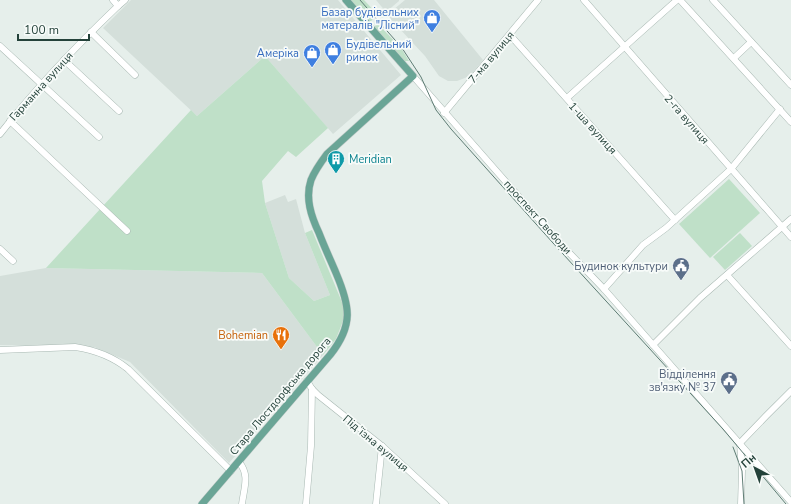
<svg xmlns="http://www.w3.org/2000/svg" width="791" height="504" viewBox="0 0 791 504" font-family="'Nunito Sans',sans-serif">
	<rect width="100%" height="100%" fill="#e6efeb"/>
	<g fill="#d4dfda">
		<polygon points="131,0 338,0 401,75 333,134 265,56 197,116 103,28"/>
		<polygon points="376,0 399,0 399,1 386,12"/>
		<polygon points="405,0 434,0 483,60 470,76 457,81 448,81 439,76 425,56 387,15"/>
		<polygon points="285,195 288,202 296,199 305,233 330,295 314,301 289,278 265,203"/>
		<polygon points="46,268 262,273 323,355 229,463 130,362 94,347 0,345 0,276"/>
	</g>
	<g fill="#bfe0c8">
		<polygon points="350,0 364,0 378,15 371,21 368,21"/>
		<polygon points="378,24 401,48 409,61 405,61 375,28 375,26"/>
		<polygon points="265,56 328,128 296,157 288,151 262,181 265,203 289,278 314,301 330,295 305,233 312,230 344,307 343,321 336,339 323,355 262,273 46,268 191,110 197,116"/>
		<polygon points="729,179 760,213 710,258 679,224"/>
		<polygon points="740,233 752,246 725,270 713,257"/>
	</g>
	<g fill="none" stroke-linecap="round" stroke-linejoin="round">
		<defs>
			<g id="minor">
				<polyline points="113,0 118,6 125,0"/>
				<polyline points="584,0 791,237"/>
				<polyline points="680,0 791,122"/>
				<polyline points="713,0 791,85"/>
				<polyline points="91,32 135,75"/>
				<polyline points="510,35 675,220"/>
				<polyline points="0,46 99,137"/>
				<polyline points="734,58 751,42"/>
				<polyline points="64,60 119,111"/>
				<polyline points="413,76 556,239 604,289 791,502"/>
				<polyline points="567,98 677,0"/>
				<polyline points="444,113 538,0"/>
				<polyline points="10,121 127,231"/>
				<path d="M 0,134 C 36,88 76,46 118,6"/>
				<polyline points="0,249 13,261"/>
				<polyline points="727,275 791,346"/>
				<polyline points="604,289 643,245 666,228 731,169 780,109"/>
				<polyline points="653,345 700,298 791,219"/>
				<path d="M 0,350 L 75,347 C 95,350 112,356 128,369 L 231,471"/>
				<polyline points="307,381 312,389 318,395 382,446 445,504"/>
				<path d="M 239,462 C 250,475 244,488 242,504"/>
				<polyline points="306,504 311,446 312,389"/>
				<polyline points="376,504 382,446"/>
				<polyline points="741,504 742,471 740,443 766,416 791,391"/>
			</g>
			<path id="major" d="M 202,504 L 330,355 C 354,325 350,306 336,273 C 330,259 324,246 319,233 C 311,216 305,198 311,180 C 315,170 321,162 327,154 L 413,76 L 346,0"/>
		</defs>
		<use href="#minor" stroke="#a8b8b2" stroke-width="7"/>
		<use href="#major" stroke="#c2cac8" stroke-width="8"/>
		<use href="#minor" stroke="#fff" stroke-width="6"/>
		<use href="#major" stroke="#6aa596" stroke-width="7"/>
		<g stroke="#5f7d75" stroke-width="1">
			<polyline points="360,0 402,48 421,77 436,110 451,129 553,243 723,429 786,504"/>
			<polyline points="733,447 742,471 744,504"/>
		</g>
	</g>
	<defs>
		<symbol id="shop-pin" viewBox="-11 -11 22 30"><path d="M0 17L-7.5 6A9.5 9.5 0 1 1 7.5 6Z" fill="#3f7fe0" stroke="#f7fbf9"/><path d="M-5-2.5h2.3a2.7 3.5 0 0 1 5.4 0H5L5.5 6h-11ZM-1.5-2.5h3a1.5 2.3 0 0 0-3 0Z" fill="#fff"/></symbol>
		<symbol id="building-pin" viewBox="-11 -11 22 30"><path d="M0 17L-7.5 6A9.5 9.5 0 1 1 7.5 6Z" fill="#0f9aa8" stroke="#f7fbf9"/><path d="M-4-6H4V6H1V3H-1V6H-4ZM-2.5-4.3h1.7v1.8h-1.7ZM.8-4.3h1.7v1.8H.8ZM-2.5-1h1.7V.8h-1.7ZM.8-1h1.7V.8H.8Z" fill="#fff"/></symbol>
		<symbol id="civic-pin" viewBox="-11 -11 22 30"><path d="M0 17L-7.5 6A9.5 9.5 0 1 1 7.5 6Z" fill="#5c6f8a" stroke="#f7fbf9"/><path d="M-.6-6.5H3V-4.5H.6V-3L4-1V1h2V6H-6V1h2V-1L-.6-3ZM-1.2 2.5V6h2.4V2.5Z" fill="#fff"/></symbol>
		<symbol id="restaurant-pin" viewBox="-11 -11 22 30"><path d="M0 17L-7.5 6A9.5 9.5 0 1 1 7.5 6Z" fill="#e8710a" stroke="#f7fbf9"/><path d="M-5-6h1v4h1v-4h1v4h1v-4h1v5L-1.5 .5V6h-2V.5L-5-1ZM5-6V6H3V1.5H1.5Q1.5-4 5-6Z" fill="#fff"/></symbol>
	</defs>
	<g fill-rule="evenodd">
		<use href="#shop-pin" x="422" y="8" width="20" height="27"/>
		<use href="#shop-pin" x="323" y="40" width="20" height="27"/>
		<use href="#shop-pin" x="302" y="43" width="20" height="27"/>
		<use href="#building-pin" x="326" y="149" width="20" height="27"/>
		<use href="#civic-pin" x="671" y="256" width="20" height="27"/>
		<use href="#restaurant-pin" x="271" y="325" width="20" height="27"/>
		<use href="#civic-pin" x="719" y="370" width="20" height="27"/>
	</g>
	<g text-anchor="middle" stroke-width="3.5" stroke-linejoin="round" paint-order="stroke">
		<g font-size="11" fill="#366cbe" stroke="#f7fbf9" text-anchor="end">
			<text x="419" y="16">Базар будівельних<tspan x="419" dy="13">матералів "Лісний"</tspan></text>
			<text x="346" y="48" text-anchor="start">Будівельний<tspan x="346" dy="13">ринок</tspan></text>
			<text x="299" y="57">Амеріка</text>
		</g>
		<g font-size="11" fill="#24423a" stroke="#f7fbf9">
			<text transform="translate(491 57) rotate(-50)" y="4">7-ма вулиця</text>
			<text transform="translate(41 86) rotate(-48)" y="4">Гарманна вулиця</text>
			<text transform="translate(687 119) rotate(49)" y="4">2-га вулиця</text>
			<text transform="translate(593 128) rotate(48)" y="4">1-ша вулиця</text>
			<text transform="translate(538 217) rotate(48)" y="4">проспект Свободи</text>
			<text transform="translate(280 396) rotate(-50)" y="4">Стара Люстдорфська дорога</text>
			<text transform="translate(376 443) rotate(40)" y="4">Підʼїзна вулиця</text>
		</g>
		<g font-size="11" fill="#0d838f" stroke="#f7fbf9" text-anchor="start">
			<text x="349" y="163">Meridian</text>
		</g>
		<g font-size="11" fill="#4e5e75" stroke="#f7fbf9" text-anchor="end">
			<text x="668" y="270">Будинок культури</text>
			<text x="716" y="378">Відділення<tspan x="716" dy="13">зв'язку № 37</tspan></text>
		</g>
		<g font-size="11" fill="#c56008" stroke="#f7fbf9" text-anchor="end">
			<text x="268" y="339">Bohemian</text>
		</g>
	</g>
	<g transform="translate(755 468) rotate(319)" stroke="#f7fbf9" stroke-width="3" paint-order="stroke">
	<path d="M0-3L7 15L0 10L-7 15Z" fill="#24423a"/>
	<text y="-6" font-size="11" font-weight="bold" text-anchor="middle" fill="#24423a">Пн</text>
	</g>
	<path d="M18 34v6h71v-6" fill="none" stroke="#24423a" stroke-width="2"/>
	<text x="24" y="34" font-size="12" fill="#24423a" stroke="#f7fbf9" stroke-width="3" paint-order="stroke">100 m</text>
</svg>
